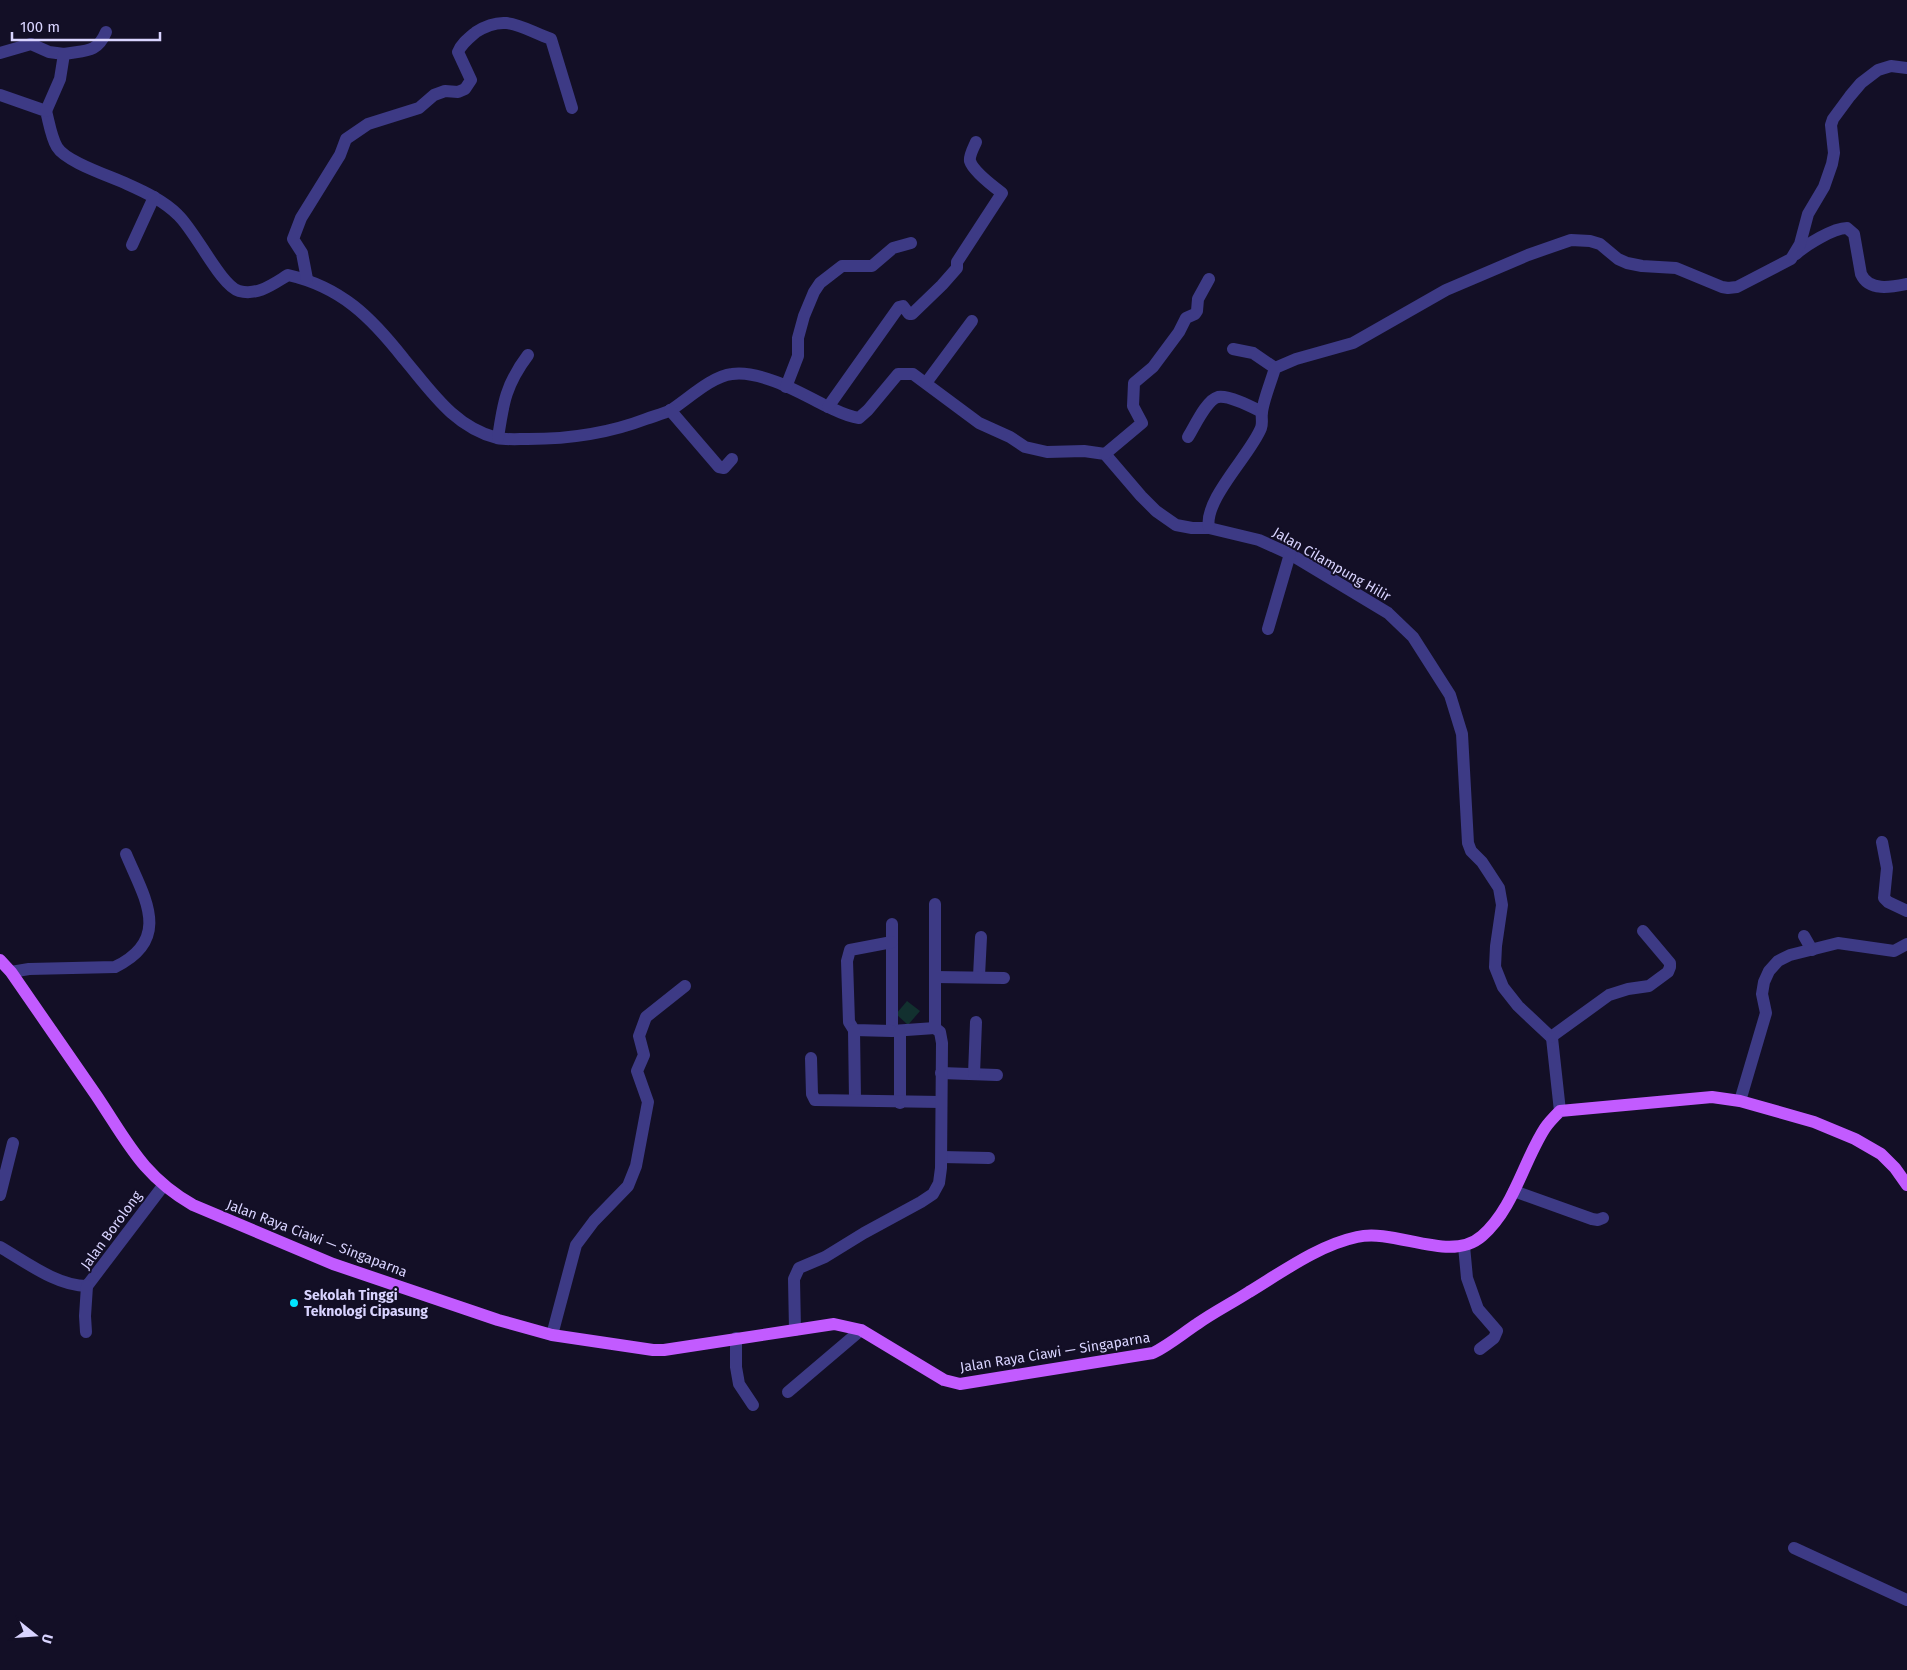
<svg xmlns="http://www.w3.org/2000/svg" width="1907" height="1670" viewBox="0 0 1907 1670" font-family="'Fira Sans',sans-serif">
	<rect width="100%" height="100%" fill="#130f26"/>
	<polygon fill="#12302f" points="907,1001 920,1011 908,1025 896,1014"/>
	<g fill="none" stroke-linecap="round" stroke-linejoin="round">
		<g stroke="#3d3a85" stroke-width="12">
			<polyline points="0,53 31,44 49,52 64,54"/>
			<path d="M 0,95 L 46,111 C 49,122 51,137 57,147 C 66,162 110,176 127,184 C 145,192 164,201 178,215 C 196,232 221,286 239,291 C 258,296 273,284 288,275 C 341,287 371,317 404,359 C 431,391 454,427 497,438 C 507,440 518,439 528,439 C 569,439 607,434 646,419 C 654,416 663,414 671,410 C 688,399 712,376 732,374 C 760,370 799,392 824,405 C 836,410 845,416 859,418 L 868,410 L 898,374 L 913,374 L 979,423 L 1010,437 L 1025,447 L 1047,452 L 1084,451 L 1105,454 L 1141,496 L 1156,511 L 1176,525 L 1192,528 L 1209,528 L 1259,540 L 1290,554 L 1388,613 L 1413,637 L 1450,695 L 1462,734 L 1468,843 L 1471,851 L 1482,862 L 1499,888 L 1502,905 L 1496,946 L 1495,967 L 1503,987 L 1518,1006 L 1552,1038 L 1560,1111"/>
			<path d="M 46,111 L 60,79 L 64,54 C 84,50 97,54 106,32"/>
			<polyline points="132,245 154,197"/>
			<path d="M 1796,254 C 1806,245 1833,228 1847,228 L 1854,234 L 1861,274 C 1869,292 1892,287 1907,284"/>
			<path d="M 307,279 L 302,253 L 293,239 L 301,218 L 340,155 L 346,139 L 368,124 L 419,108 L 434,95 L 445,91 L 458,92 L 465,89 L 471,80 L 458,52 C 461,44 469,38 476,32 C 506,13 521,28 551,39 L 572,108"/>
			<polyline points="1233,349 1253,353 1275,368"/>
			<polyline points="926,383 972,321"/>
			<polyline points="786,387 798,356 798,338 804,316 814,292 820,283 842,266 872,266 893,248 911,243"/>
			<path d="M 828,407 L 899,307 L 903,306 L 909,314 L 912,314 L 942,285 L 957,268 L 957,262 L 1002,193 C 994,187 973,171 970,161 C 969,155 974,147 976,142"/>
			<polyline points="670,410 719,467 724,468 732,459"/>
			<path d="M 1188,437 C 1194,428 1206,400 1218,397 C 1229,395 1252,407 1262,412"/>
			<path d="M 498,438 C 503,403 506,384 528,355"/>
			<polyline points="1105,454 1142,423 1133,406 1134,383 1153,367 1179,332 1186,318 1195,314 1197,311 1198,299 1209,279"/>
			<path d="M 1209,528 C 1203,500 1251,454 1261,428 C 1263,423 1261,417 1262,412 C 1264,398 1271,382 1275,368 L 1296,359 L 1353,343 L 1446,290 L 1528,255 L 1571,240 L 1590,241 L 1600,244 L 1618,259 L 1627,263 L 1642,266 L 1676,268 L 1722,287 L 1728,288 L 1737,287 L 1791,259 L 1800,244 L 1808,214 L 1824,187 L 1832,164 L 1834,153 L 1831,125 L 1833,119 L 1850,96 L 1861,83 L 1878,70 L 1891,66 L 1907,68"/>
			<polyline points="1268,629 1290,554"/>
			<polyline points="1882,842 1887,868 1884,898 1888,902 1907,911"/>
			<polyline points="892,924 892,1031 935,1028"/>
			<polyline points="1804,936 1812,950"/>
			<polyline points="892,942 850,950 847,961 849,1022 854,1030 892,1031"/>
			<path d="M 11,972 L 29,969 L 115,967 C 173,939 144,897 126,854"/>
			<polyline points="979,976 981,937"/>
			<polyline points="935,977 1004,978"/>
			<polyline points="854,1030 855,1100"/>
			<polyline points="900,1031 900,1103"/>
			<polyline points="1551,1037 1609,995 1628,989 1649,986 1668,972 1670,967 1670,963 1643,931"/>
			<polyline points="811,1058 812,1094 815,1100 941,1102"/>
			<polyline points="941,1073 997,1075"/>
			<polyline points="974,1074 976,1022"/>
			<polyline points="1740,1101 1766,1013 1762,994 1764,982 1769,971 1778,961 1790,955 1838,943 1894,951 1907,944"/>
			<polyline points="942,1157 989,1158"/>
			<polyline points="1514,1191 1592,1219 1598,1220 1603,1218"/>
			<polyline points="0,1195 13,1143"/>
			<polyline points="1464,1246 1467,1278 1478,1309 1497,1331 1494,1338 1480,1349"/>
			<path d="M 0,1247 C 26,1262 57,1286 87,1286 L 163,1186"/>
			<polyline points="795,1330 794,1279 799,1268 825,1257 864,1233 921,1202 933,1194 939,1183 941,1168 942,1043 940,1032 935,1028 935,904"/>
			<polyline points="86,1332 85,1316 87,1286"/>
			<polyline points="552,1335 576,1245 594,1221 628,1186 636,1166 648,1102 637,1071 644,1055 639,1036 646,1017 685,986"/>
			<polyline points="736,1338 736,1367 739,1384 753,1405"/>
			<polyline points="788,1392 861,1330"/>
			<polyline points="1794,1548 1907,1600"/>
		</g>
		<path stroke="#c25bff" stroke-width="12" d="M 0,960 L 11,972 C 39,1013 68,1054 96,1095 C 127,1141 142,1176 193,1205 L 333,1264 L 498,1320 L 552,1335 L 653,1350 L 664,1350 L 834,1324 L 861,1330 L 944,1380 L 960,1384 L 1153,1353 C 1169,1345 1182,1334 1197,1324 C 1214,1312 1232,1303 1249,1292 C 1282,1272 1319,1245 1357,1237 C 1396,1228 1450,1264 1482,1236 C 1514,1208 1523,1162 1545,1128 C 1549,1122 1555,1116 1560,1111 L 1712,1097 L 1740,1101 L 1814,1122 L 1855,1139 L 1881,1154 L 1895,1168 L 1907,1185"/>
	</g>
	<circle fill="#00e5ff" stroke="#130f26" stroke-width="2" cx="294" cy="1303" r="5"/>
	<g text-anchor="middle" stroke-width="4" stroke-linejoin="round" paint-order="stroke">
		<g font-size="14" fill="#d9d4ff" stroke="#130f26">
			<text transform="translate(1332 564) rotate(30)" y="5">Jalan Cilampung Hilir</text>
			<text transform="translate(111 1230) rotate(-54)" y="5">Jalan Borolong</text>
			<text transform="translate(317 1238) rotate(21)" y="5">Jalan Raya Ciawi — Singaparna</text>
			<text transform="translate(1055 1352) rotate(-9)" y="5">Jalan Raya Ciawi — Singaparna</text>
		</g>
		<g font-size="14" font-weight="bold" fill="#d9d4ff" stroke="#130f26" text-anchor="start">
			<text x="304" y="1300">Sekolah Tinggi<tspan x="304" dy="16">Teknologi Cipasung</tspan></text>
		</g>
	</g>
	<g transform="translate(35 1635) rotate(107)" stroke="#130f26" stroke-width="4" paint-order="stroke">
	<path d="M0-4L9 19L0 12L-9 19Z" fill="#d9d4ff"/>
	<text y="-8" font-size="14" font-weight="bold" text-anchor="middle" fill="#d9d4ff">U</text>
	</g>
	<path d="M12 32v8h148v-8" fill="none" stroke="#d9d4ff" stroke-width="2.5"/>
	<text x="20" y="32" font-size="15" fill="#d9d4ff" stroke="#130f26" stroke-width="4" paint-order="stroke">100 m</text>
</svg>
